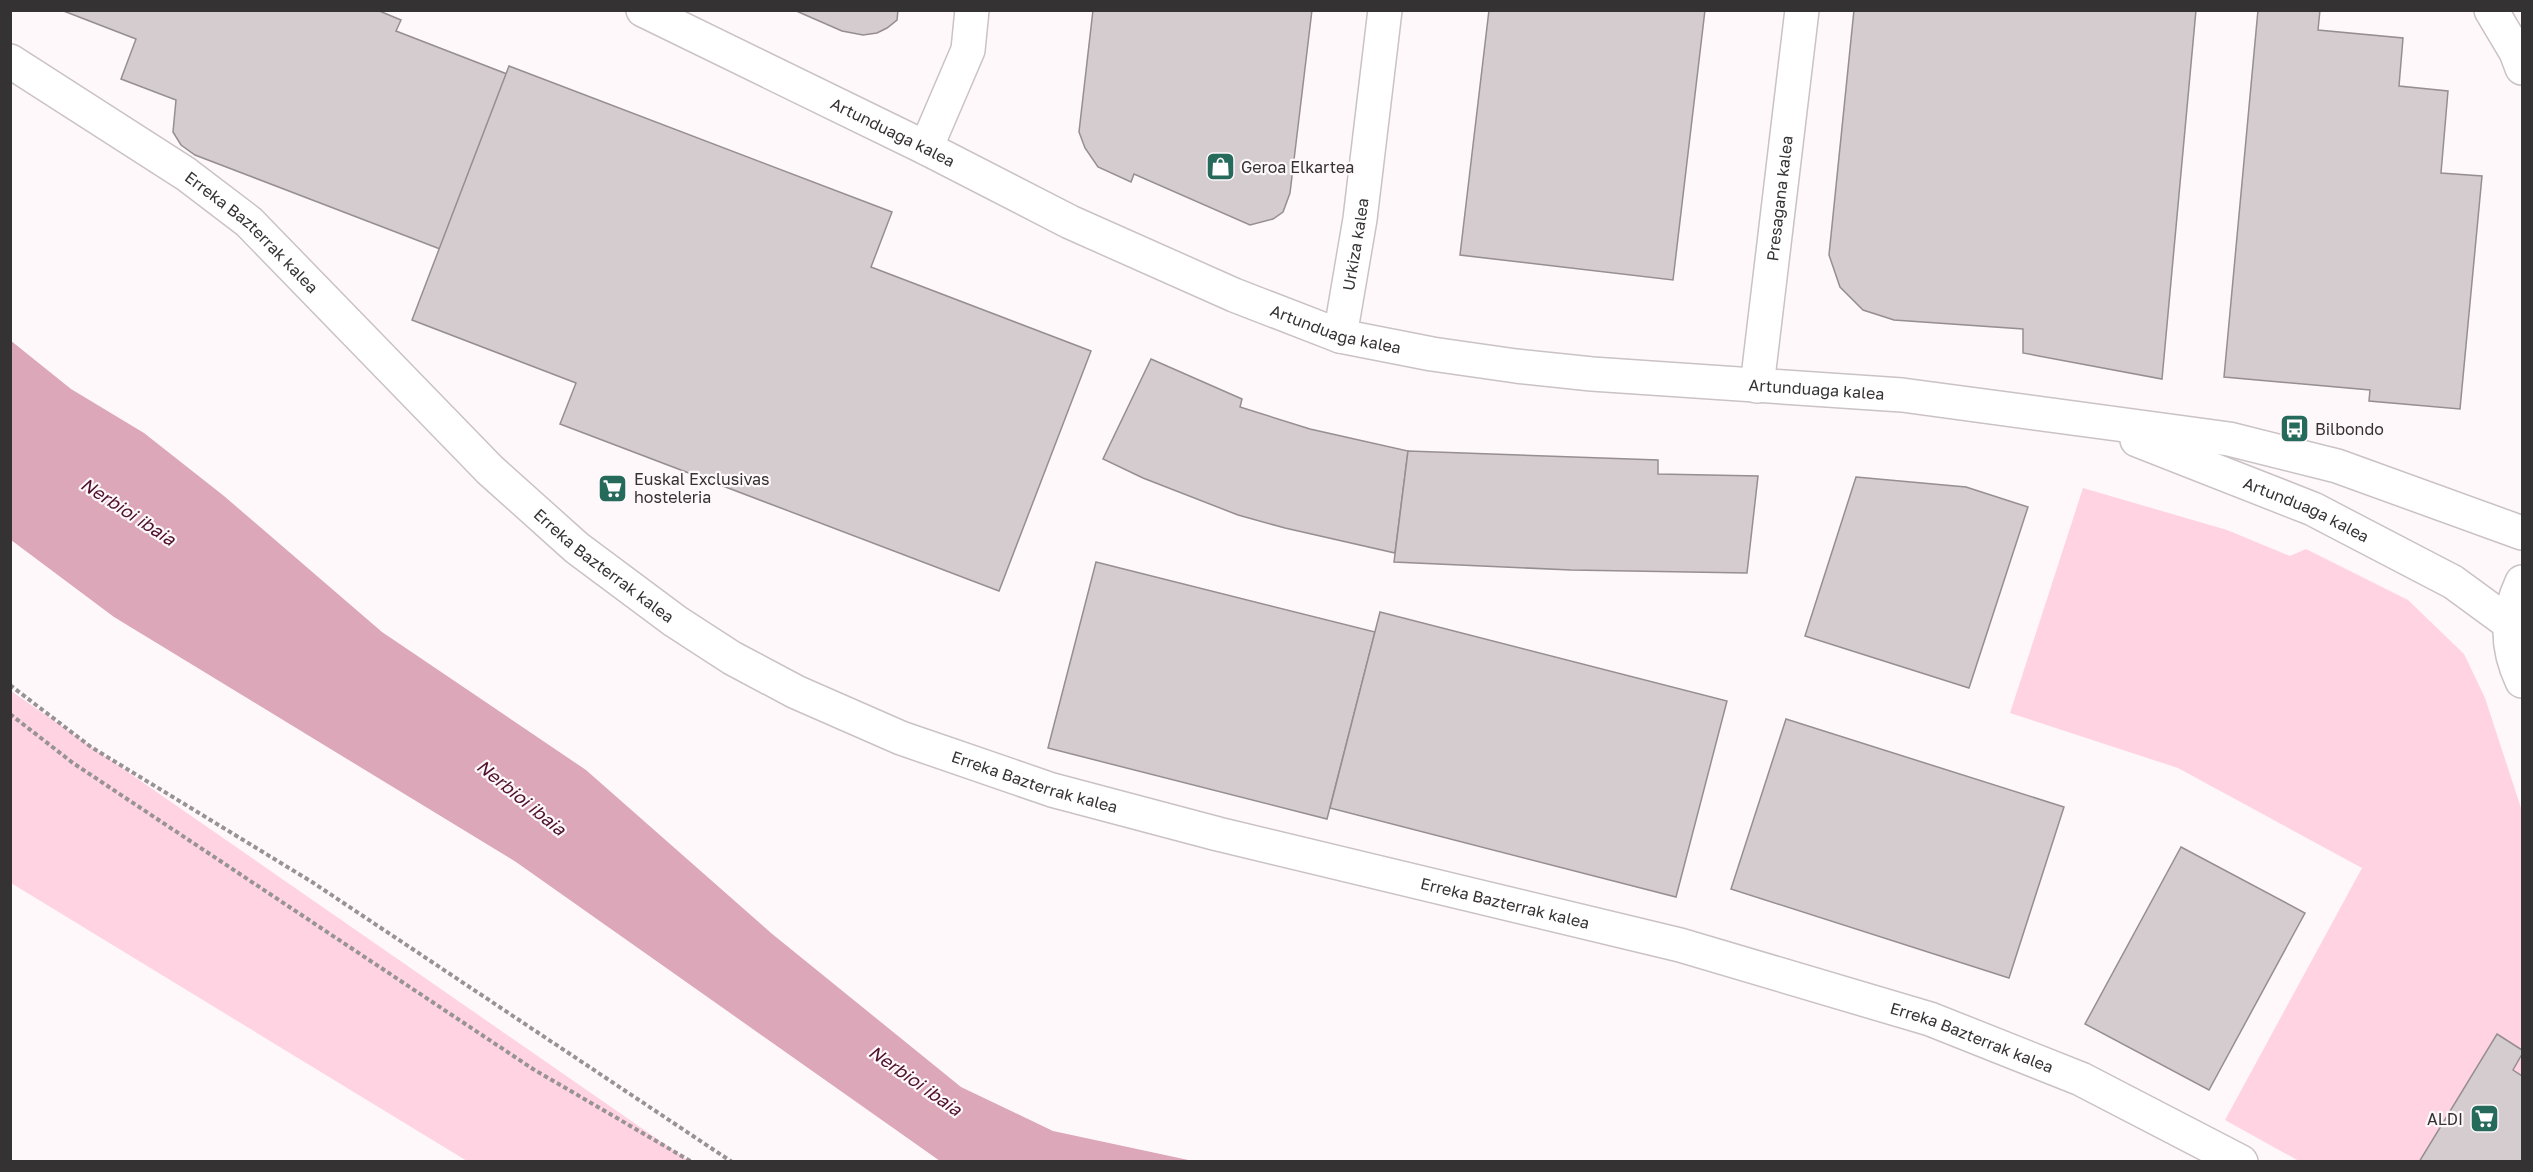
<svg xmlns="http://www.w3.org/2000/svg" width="2533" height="1172" viewBox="0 0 2533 1172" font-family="'Golos Text',sans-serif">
	<rect width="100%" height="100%" fill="#fef8fa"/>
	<g fill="#ffd3e1">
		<polygon points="2083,488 2227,530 2290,556 2306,549 2408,600 2464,654 2485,698 2522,811 2522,1161 2299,1161 2225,1120 2362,868 2178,768 2010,713"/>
		<polygon points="10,691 11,691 689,1161 467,1161 11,883"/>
	</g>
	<polygon fill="#dca7b9" points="10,340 71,389 144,433 224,496 382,632 586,770 771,933 961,1087 1053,1131 1193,1161 940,1161 516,862 114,617 11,540"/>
	<g fill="#d4cccf" stroke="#968e91" stroke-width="1.5">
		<polygon points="61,10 377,10 401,20 396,31 507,74 440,249 195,155 181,145 173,132 176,100 121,79 136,39"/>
		<polygon points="794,10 898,10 897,20 887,28 877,33 863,35 842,31"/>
		<polygon points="1093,10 1312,10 1290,193 1283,212 1273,219 1250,225 1134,174 1131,182 1098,167 1085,148 1079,132"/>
		<polygon points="1489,10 1705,10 1673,280 1460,255"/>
		<polygon points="1854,10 2196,10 2162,379 2023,353 2023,329 1894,320 1863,310 1840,287 1829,255"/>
		<polygon points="2258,10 2320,10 2318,30 2403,38 2399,86 2448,91 2441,173 2482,176 2460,409 2369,401 2370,390 2224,377"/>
		<polygon points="509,66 892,212 871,267 1091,351 999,591 560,424 576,383 412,320"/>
		<polygon points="1151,359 1242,399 1240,407 1310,429 1408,451 1395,553 1285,528 1238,515 1143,478 1103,459"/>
		<polygon points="1408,451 1658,460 1658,474 1758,476 1747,573 1571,570 1394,562"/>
		<polygon points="1856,477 1966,487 2028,507 1969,688 1805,636"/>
		<polygon points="1096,562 1375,632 1327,819 1048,748"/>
		<polygon points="1380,612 1727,701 1676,897 1330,808"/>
		<polygon points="1786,719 2064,807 2009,978 1731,889"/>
		<polygon points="2181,847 2305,913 2209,1090 2085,1024"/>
		<polygon points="2497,1034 2522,1050 2522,1054 2513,1070 2522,1076 2522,1162 2419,1162"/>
	</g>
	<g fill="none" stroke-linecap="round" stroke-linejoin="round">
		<defs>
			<g id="minor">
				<path id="s1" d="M 643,10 L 926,148 L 1070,222 L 1234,295 L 1340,336 L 1432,354 L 1516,366 L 1592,374 L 1902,395 L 2229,439 L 2337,466 L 2522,533"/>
				<polyline points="2491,10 2516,52 2522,68"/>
				<path id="s2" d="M 10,61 L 186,174 L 249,222 L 490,470 L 577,548 L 675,621 L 732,658 L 796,692 L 901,738 L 1052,790 L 1218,834 L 1680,945 L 1930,1019 L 2081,1079 L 2241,1162"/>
				<polyline points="926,148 968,50 972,10"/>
				<path id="s3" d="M 1340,336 L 1360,219 L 1385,10"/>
				<path id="s4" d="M 1757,386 L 1802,10"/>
				<path id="s5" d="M 2137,440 L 2313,509 L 2453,582 L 2509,623"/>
				<path d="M 2522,582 C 2506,616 2506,647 2522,681"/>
			</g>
		</defs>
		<use href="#minor" stroke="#cac2c4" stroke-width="36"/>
		<g stroke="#989395" stroke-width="4" stroke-dasharray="4.5 3" stroke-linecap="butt">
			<polyline points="10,685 91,747 312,882 732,1162"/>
			<polyline points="10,714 73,763 533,1069 692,1162"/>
		</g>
		<use href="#minor" stroke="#fff" stroke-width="33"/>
	</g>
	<defs>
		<symbol id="shop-square" viewBox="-11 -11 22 22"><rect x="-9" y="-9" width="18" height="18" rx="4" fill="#266a5c" stroke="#fef8fa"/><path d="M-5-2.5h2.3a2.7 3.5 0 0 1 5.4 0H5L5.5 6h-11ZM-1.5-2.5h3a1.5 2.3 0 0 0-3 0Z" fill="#fff"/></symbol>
		<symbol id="bus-square" viewBox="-11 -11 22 22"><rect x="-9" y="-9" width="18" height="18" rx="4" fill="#266a5c" stroke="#fef8fa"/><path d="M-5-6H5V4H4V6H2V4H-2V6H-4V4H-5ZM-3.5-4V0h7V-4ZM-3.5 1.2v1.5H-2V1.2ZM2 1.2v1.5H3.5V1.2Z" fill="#fff"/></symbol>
		<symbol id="supermarket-square" viewBox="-11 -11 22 22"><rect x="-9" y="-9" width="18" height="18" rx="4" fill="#266a5c" stroke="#fef8fa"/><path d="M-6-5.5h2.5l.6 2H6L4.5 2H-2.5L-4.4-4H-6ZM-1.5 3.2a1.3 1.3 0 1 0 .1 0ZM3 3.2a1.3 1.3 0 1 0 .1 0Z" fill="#fff"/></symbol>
	</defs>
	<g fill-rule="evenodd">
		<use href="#shop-square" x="1204" y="150" width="33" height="33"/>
		<use href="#bus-square" x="2278" y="412" width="33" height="33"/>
		<use href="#supermarket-square" x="596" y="472" width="33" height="33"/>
		<use href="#supermarket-square" x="2468" y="1102" width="33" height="33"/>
	</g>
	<g text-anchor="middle" stroke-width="4.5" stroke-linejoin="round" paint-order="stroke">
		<g font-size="16" fill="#353233" stroke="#fef8fa">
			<text dy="6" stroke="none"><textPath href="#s1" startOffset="278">Artunduaga kalea</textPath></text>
			<text dy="6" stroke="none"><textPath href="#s4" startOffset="189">Presagana kalea</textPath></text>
			<text dy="6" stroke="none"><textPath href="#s2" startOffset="297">Erreka Bazterrak kalea</textPath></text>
			<text dy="6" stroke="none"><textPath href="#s3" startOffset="93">Urkiza kalea</textPath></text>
			<text dy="6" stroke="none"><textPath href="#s1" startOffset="764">Artunduaga kalea</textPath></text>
			<text dy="6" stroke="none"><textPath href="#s1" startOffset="1250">Artunduaga kalea</textPath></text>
			<text dy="6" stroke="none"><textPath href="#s5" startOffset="183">Artunduaga kalea</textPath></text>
			<text dy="6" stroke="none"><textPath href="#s2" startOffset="783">Erreka Bazterrak kalea</textPath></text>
			<text dy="6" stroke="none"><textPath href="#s2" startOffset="1269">Erreka Bazterrak kalea</textPath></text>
			<text dy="6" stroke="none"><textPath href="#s2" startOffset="1755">Erreka Bazterrak kalea</textPath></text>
			<text dy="6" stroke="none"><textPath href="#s2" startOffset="2241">Erreka Bazterrak kalea</textPath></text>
		</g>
		<g font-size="16" fill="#353233" stroke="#fef8fa" text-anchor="start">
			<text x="1241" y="173">Geroa Elkartea</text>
			<text x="2315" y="435">Bilbondo</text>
			<text x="634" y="485">Euskal Exclusivas<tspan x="634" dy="18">hosteleria</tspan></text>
			<text x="2463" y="1125" text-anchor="end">ALDI</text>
		</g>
		<g font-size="18" font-style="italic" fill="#4f112d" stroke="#fef8fa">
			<text transform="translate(128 512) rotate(33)" y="6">Nerbioi ibaia</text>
			<text transform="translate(521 798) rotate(39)" y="6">Nerbioi ibaia</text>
			<text transform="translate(915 1081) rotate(35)" y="6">Nerbioi ibaia</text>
		</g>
	</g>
	<rect width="2533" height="1172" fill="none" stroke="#353233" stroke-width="24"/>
</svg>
